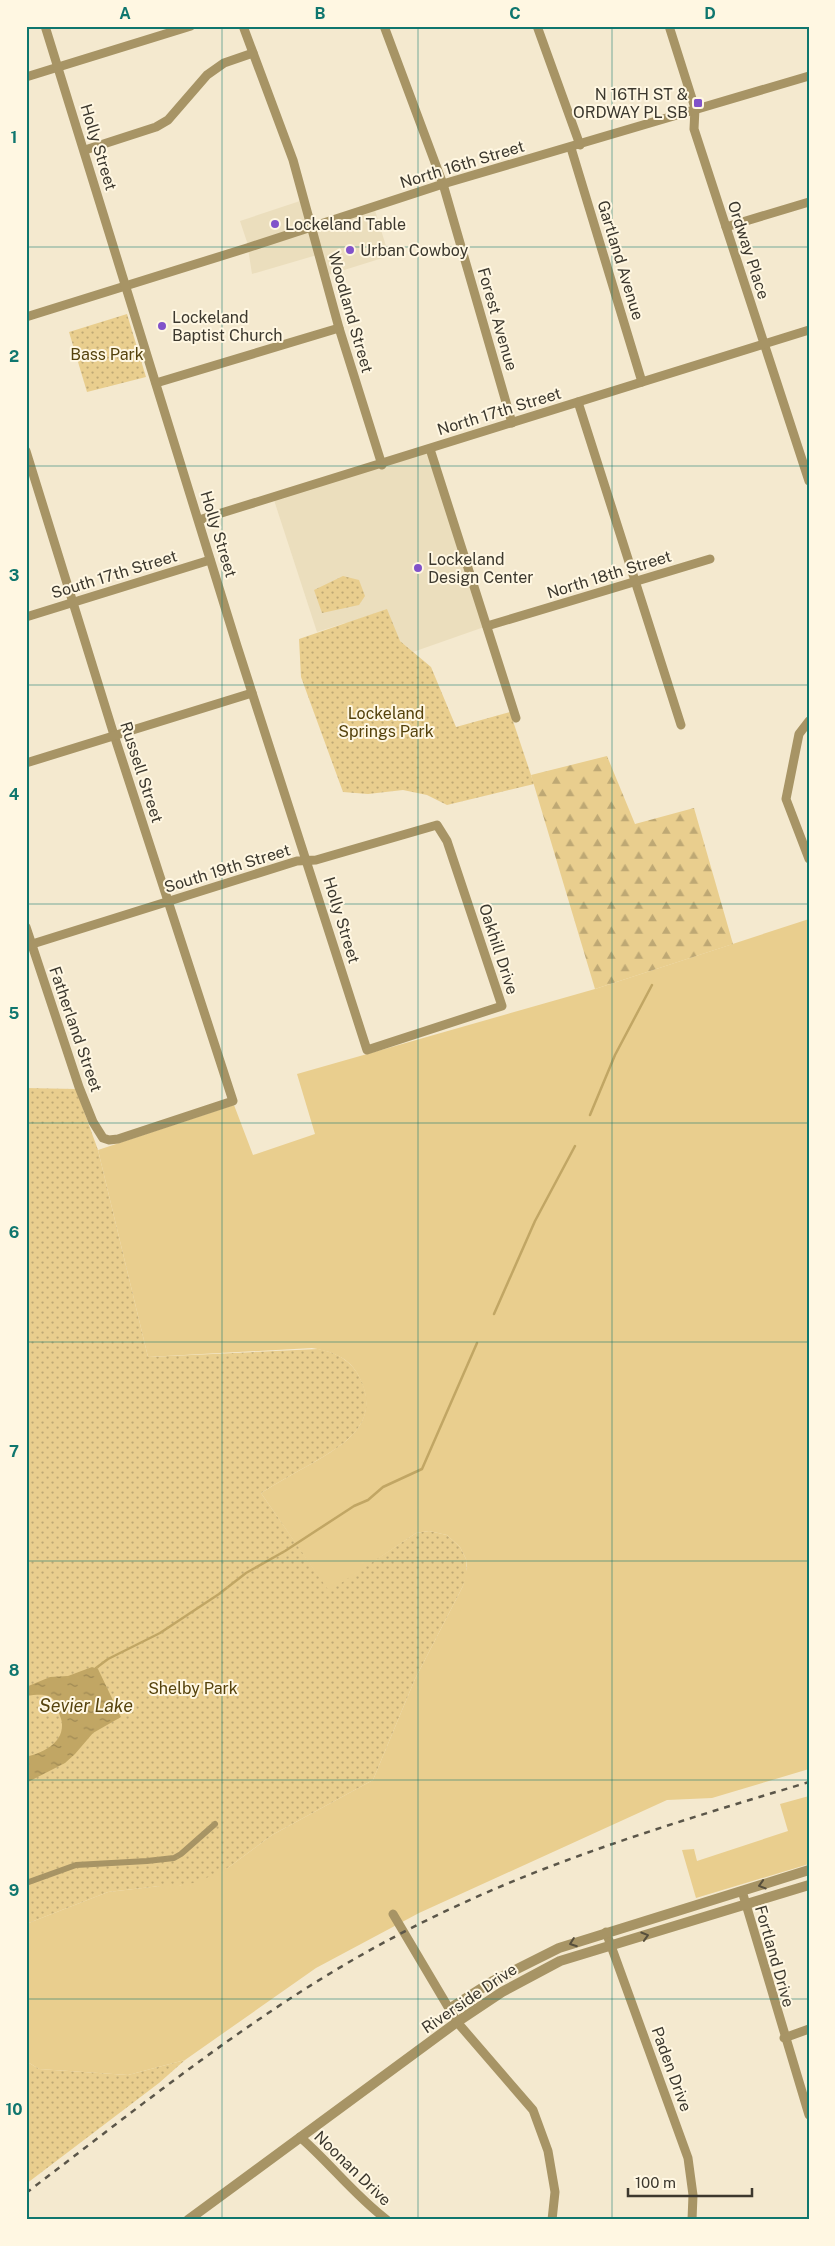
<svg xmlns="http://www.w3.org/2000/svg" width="835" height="2246" viewBox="0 0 835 2246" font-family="'Public Sans',sans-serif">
	<defs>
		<pattern id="forest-firs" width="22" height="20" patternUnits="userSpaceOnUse" patternTransform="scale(1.25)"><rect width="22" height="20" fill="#e9ce8e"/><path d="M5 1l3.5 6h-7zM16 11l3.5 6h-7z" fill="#bea874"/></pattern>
		<pattern id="park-dots" width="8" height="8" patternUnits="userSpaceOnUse" patternTransform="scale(1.25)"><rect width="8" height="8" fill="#e9ce8e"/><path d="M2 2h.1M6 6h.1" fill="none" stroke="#bea874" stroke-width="1.8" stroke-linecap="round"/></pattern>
		<pattern id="water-ripples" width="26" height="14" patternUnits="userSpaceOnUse" patternTransform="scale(1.25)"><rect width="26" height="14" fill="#c1a664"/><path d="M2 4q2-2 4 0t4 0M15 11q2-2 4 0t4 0" fill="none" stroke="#9e8853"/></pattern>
	</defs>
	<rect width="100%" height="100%" fill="#f4e9cf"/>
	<g fill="#ebdebd">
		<polygon points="303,200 311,228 374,207 389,256 325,276 317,255 252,274 247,242 240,221"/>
		<polygon points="430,449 487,626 413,652 400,641 345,623 317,632 273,497"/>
	</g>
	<g fill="#e9ce8e">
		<path d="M 809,919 L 809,1769 L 712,1798 L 667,1800 L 419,1913 L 316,1968 L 185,2060 L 128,2075 L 39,2069 L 26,2061 L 26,1924 L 108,1892 L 160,1886 L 179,1886 L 229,1867 L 272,1835 L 373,1780 L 415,1679 L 463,1586 L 467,1568 L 466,1559 L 460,1547 L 447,1535 L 429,1531 L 416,1533 L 329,1592 L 261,1493 C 277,1483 294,1473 311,1464 C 341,1446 379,1426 362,1383 C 353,1359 335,1352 312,1348 L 148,1357 L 98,1150 L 234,1105 L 253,1155 L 315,1134 L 297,1074 L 595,989 Z"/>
		<polygon points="809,1796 809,1864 696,1898 682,1850 694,1849 697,1861 788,1831 780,1804"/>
	</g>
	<polygon fill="url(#forest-firs)" points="607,756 635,824 694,808 733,944 595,989 531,775"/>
	<g fill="url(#park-dots)">
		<polygon points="127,314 146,377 87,392 69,332"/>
		<polygon points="343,576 359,580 365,596 359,605 322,613 314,590"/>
		<polygon points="387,609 400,641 431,667 456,727 510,712 534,784 447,805 427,795 403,790 368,794 343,792 301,677 299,639"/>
		<path d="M 26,1088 L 76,1089 L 98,1150 L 148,1357 L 318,1349 C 336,1352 352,1361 360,1378 C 382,1423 344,1445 311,1464 C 294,1473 277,1483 261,1493 L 329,1591 L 416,1533 L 429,1531 L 447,1535 L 460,1547 L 466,1559 L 467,1573 L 463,1586 L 415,1679 L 373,1780 L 272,1835 L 229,1867 L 198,1882 L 179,1886 L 160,1886 L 108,1892 L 26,1924 Z"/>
		<polygon points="185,2060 159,2083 26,2184 26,2061 39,2069 128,2075"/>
	</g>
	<path fill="url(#water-ripples)" d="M 92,1667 L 98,1669 L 121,1717 L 93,1733 L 75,1754 L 65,1763 L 26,1783 L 26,1757 C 42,1753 63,1744 62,1724 C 62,1720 60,1717 59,1713 C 55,1692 44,1694 26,1696 L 26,1687 L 50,1677 L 68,1676 Z"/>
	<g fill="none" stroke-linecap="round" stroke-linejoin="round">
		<g stroke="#c1a664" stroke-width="2.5">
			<polyline points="590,1115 615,1055 652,985"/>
			<polyline points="494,1314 535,1221 575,1146"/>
			<polyline points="96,1668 108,1659 160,1633 219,1594 246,1573 285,1551 354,1506 368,1500 383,1487 422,1469 477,1343"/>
		</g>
		<polyline stroke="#a79465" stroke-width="6" points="26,1883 76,1865 147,1861 174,1858 181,1854 215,1824"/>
		<g stroke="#a79465" stroke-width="9">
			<polyline points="243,26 293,160 339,328 382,465"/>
			<polyline points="384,26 443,184 512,423"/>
			<polyline points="537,26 580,145"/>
			<polyline points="669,26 695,108 694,129 809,481"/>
			<polyline points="26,77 191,26"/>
			<polyline points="571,148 642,382"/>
			<polyline points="85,150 156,127 168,120 207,75 224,63 253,53"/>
			<polyline points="726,227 809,202"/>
			<polyline points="26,317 247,248 443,184 809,76"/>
			<polyline points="156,383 339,328"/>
			<polyline points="578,402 681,725"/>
			<polyline points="430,449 516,718"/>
			<polyline points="26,451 114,735 233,1101 118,1139 109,1140 103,1138 93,1122 79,1087 26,927"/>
			<polyline points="199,520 809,330"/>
			<polyline points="26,617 210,560"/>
			<polyline points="487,626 710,559"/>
			<polyline points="809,721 799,734 786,799 809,859"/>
			<polyline points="26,763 252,693"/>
			<polyline points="26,946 297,861 316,860 437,825 447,841 502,1006 367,1050 237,646 45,26"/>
			<polyline points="742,1891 809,2115"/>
			<polyline points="393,1914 457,2022 533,2110 548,2151 555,2192 552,2220"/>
			<polyline points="606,1932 688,2158 693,2195 692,2220"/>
			<polyline points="784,2038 809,2029"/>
			<path d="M 300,2137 C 330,2163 354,2195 387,2220"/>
		</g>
		<g stroke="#a79465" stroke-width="10">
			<polyline points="449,2009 493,1981 559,1948 809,1870"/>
			<polyline points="188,2220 457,2022 502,1992 560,1961 809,1885"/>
		</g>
		<path stroke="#5b5649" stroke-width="2.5" stroke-dasharray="6 6" stroke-linecap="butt" d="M 26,2193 C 146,2102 264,2005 398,1935 C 530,1865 667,1825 809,1782"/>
	</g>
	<defs><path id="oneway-chevron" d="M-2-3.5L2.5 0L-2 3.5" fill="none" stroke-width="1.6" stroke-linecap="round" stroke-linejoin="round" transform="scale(1.25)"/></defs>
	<g stroke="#574f3c">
		<use href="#oneway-chevron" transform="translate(762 1885) rotate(163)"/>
		<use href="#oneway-chevron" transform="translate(645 1936) rotate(-17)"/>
		<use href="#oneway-chevron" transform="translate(573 1943) rotate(160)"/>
	</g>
	<path fill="none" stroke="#0f766e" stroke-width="1" stroke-opacity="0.55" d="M 222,26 L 222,2220M 418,26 L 418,2220M 612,26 L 612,2220M 26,247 L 809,247M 26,466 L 809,466M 26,685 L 809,685M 26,904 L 809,904M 26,1123 L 809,1123M 26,1342 L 809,1342M 26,1561 L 809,1561M 26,1780 L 809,1780M 26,1999 L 809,1999"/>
	<g fill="#8152ca" stroke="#fff7e2" stroke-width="2">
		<rect x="693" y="98" width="10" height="10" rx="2.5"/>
		<circle cx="275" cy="224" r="5"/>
		<circle cx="350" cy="250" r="5"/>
		<circle cx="162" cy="326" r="5"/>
		<circle cx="418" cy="568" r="5"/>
	</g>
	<g text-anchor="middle" stroke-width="4" stroke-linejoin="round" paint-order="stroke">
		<g font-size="16" fill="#3c382e" stroke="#fff7e2" text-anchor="start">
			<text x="688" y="100" text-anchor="end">N 16TH ST &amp;<tspan x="688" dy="18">ORDWAY PL SB</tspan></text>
			<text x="285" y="230">Lockeland Table</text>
			<text x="360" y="256">Urban Cowboy</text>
			<text x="172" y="323">Lockeland<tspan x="172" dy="18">Baptist Church</tspan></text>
			<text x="428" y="565">Lockeland<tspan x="428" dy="18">Design Center</tspan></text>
		</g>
		<g font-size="16" fill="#3c382e" stroke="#fff7e2">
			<text transform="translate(99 147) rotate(73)" y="6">Holly Street</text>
			<text transform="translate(462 164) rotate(-17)" y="6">North 16th Street</text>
			<text transform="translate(749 250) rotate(72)" y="6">Ordway Place</text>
			<text transform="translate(621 260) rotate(73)" y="6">Gartland Avenue</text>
			<text transform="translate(351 312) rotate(74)" y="6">Woodland Street</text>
			<text transform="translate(498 319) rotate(74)" y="6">Forest Avenue</text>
			<text transform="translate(499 411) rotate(-17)" y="6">North 17th Street</text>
			<text transform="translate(219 534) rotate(73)" y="6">Holly Street</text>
			<text transform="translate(114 574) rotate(-17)" y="6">South 17th Street</text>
			<text transform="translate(609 574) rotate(-17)" y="6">North 18th Street</text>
			<text transform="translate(142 772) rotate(72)" y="6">Russell Street</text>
			<text transform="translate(227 868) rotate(-17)" y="6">South 19th Street</text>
			<text transform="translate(342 920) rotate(73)" y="6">Holly Street</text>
			<text transform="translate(499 949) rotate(72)" y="6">Oakhill Drive</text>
			<text transform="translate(76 1029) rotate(71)" y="6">Fatherland Street</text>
			<text transform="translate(775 1956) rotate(74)" y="6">Fortland Drive</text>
			<text transform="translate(469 1998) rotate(-34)" y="6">Riverside Drive</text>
			<text transform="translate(672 2069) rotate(70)" y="6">Paden Drive</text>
			<text transform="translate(353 2168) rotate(44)" y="6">Noonan Drive</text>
		</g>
		<g font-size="16" fill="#55420c" stroke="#fff7e2">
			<text x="107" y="360">Bass Park</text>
			<text x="386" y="719">Lockeland<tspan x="386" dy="18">Springs Park</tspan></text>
			<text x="193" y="1694">Shelby Park</text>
		</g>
		<g font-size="18" font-style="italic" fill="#56430d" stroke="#fff7e2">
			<text x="86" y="1712">Sevier Lake</text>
		</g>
	</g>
	<rect width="835" height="2246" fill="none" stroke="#fff7e2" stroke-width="55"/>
	<path d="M628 2188v8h124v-8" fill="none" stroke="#3c382e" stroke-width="2.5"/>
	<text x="635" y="2188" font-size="15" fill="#3c382e" stroke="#fff7e2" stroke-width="4" paint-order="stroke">100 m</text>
	<rect x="28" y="28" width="780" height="2190" fill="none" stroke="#0f766e" stroke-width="2"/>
	<g font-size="16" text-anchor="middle" font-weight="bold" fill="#0f766e">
		<text x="125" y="19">A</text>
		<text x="320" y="19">B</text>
		<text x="515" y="19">C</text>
		<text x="710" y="19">D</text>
		<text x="14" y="143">1</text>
		<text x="14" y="362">2</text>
		<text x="14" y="581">3</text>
		<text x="14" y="800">4</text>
		<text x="14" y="1019">5</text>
		<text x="14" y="1238">6</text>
		<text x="14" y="1457">7</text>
		<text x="14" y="1676">8</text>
		<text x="14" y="1896">9</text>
		<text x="14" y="2115">10</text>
	</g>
</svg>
